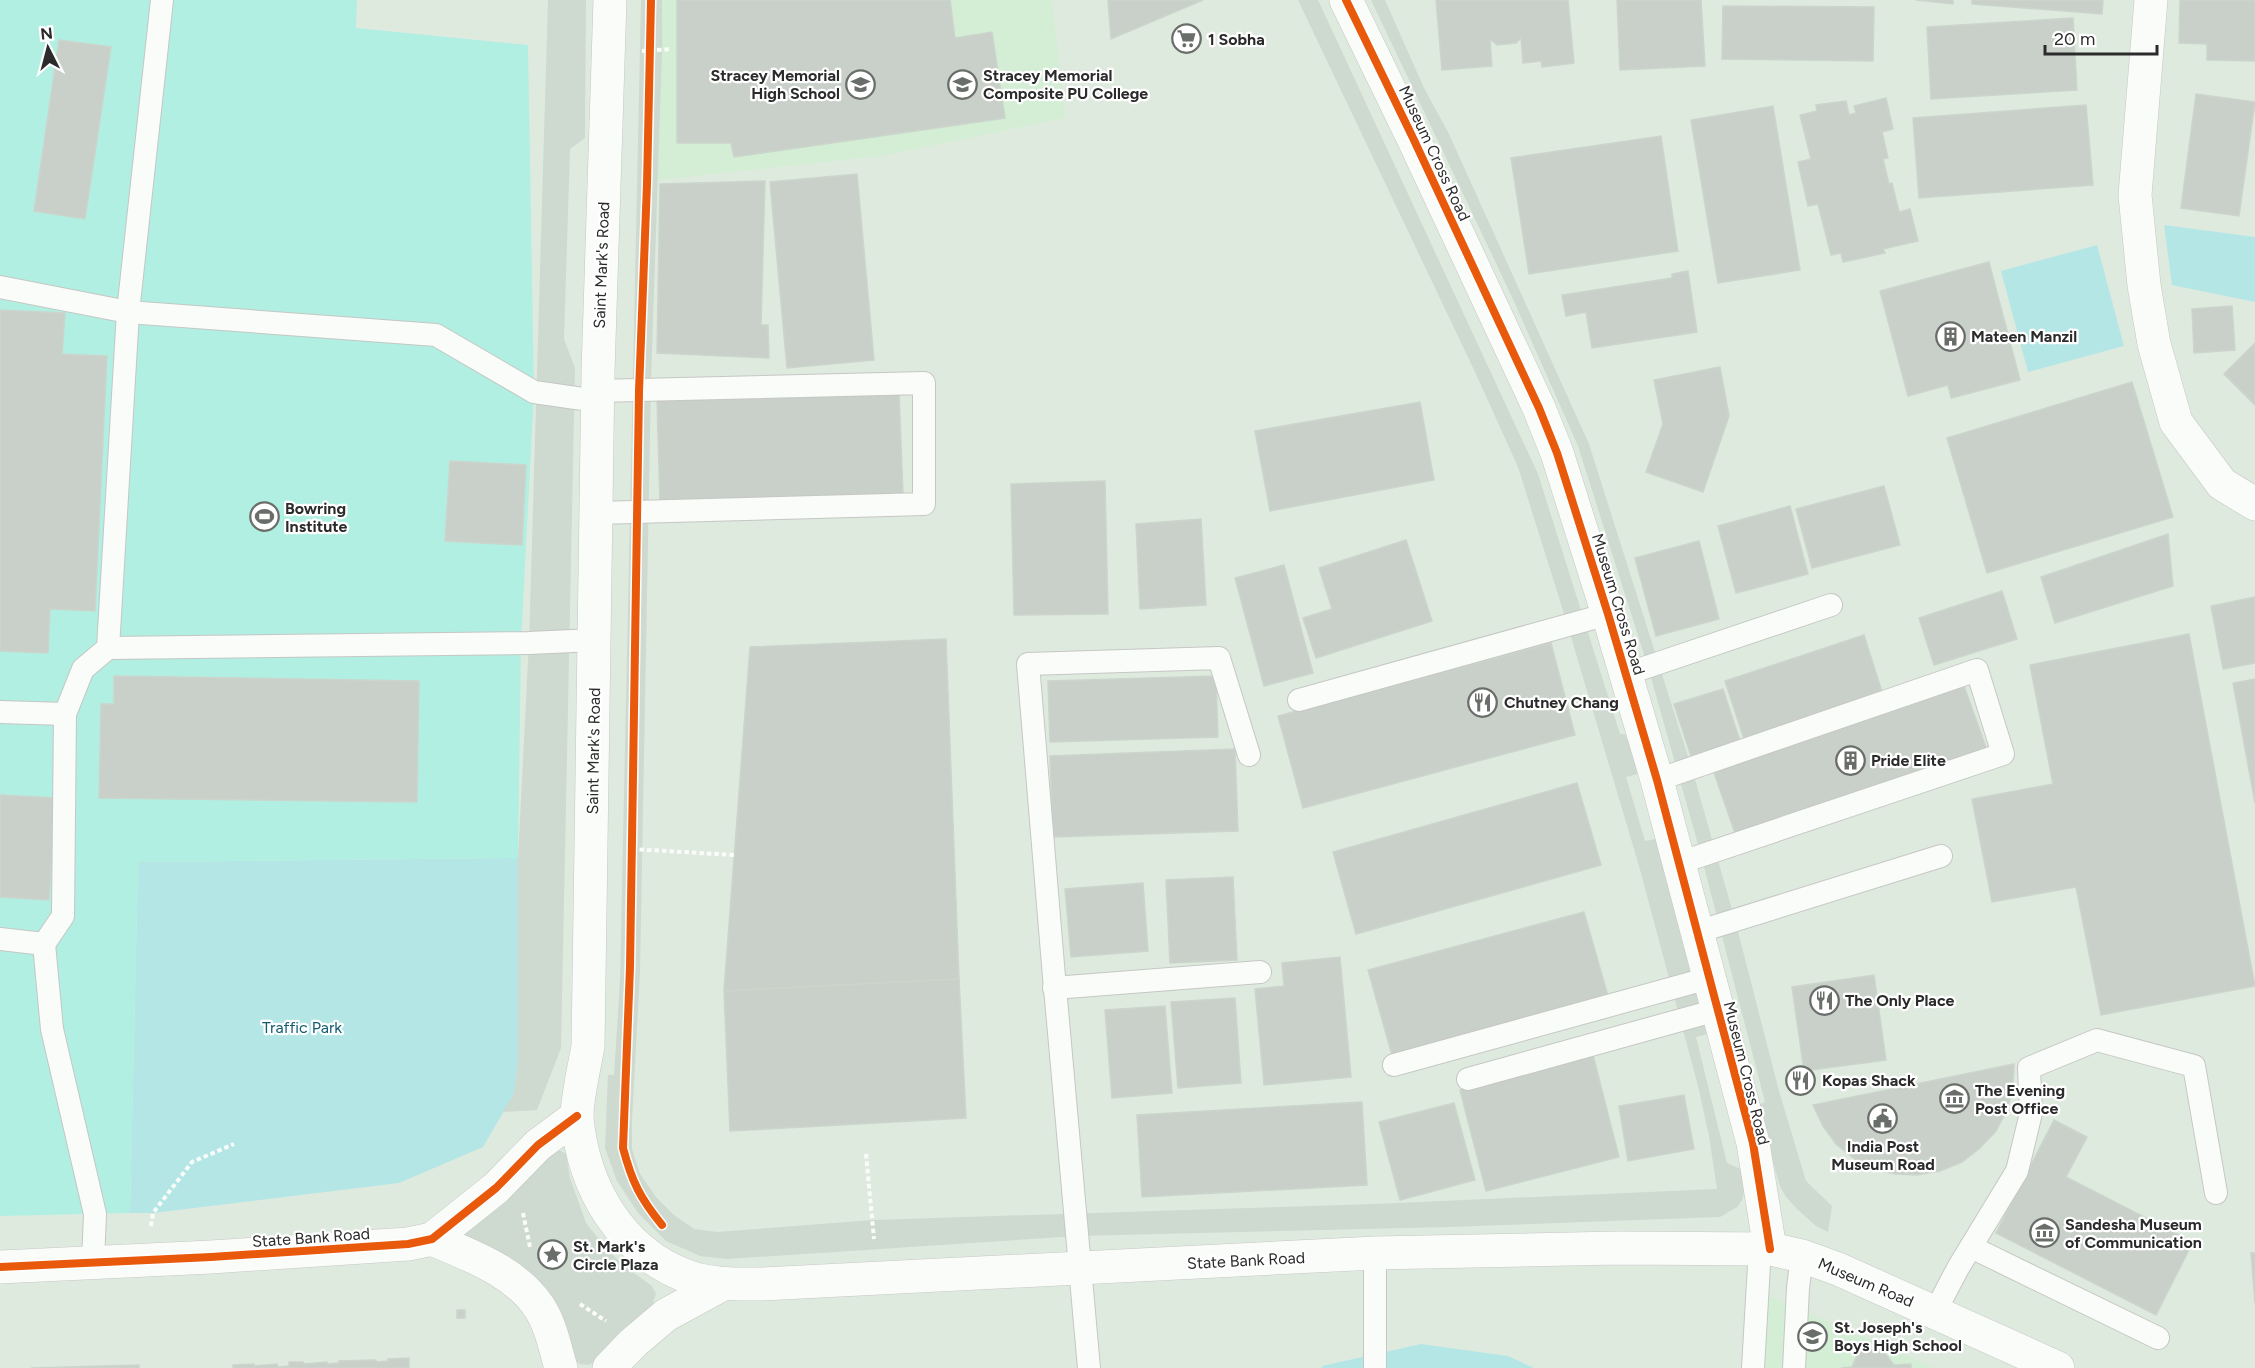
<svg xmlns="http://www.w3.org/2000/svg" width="2255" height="1368" viewBox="0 0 2255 1368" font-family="Figtree,sans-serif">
	<rect width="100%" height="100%" fill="#dfeadf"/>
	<g fill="#d3eed5">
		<polygon points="662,0 1052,0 1065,118 881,156 658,180"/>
		<polygon points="1769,1296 1935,1368 1765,1368"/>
	</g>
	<g fill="#b4e6e6">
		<polygon points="2164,225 2255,237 2255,302 2172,285"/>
		<polygon points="2097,245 2124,346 2028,372 2001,271"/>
		<polygon points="518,858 518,1062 514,1094 483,1147 399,1183 153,1213 130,1213 138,862"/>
		<polygon points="1421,1344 1508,1356 1534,1368 1322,1368 1322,1366"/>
	</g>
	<polygon fill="#b1efe2" points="0,0 357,0 356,28 528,45 534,392 521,642 518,858 138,862 130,1213 0,1216"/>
	<g fill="#ced9cf">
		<polygon points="548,0 586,0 585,138 570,149 564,339 575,368 561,1048 537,1110 503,1112 514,1094 518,1062 518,858 529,643"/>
		<polygon points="641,0 662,0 662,50 651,382 640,972 632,1121 632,1149 640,1174 656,1197 674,1215 694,1229 717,1232 873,1220 1374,1204 1717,1189 1709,1136 1698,1086 1639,866 1566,620 1518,467 1475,372 1298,0 1318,0 1538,474 1620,734 1625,734 1641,773 1626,777 1645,841 1660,838 1708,1034 1696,1037 1709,1090 1727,1163 1743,1170 1745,1189 1742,1200 1737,1207 1720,1217 1448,1227 1078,1236 727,1259 700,1256 666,1241 638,1213 617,1181 605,1148 608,1075 614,1075 620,981"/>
		<polygon points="1371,0 1385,0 1424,88 1449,134 1589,444 1692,769 1735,920 1779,1091 1806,1181 1832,1206 1828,1232 1816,1226 1797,1209 1786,1197 1779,1184 1758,1105 1765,1102 1701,855 1648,667 1578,446 1512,297"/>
		<polygon points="559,1150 566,1154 570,1178 586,1223 609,1252 627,1268 652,1286 656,1294 651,1309 596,1361 588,1365 580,1364 573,1359 465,1240 463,1229 516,1181"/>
	</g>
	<g fill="#c9d0c9" stroke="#cbd5cc" stroke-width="1.5">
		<polygon points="677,0 950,0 955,38 992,32 1005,118 734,157 731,143 677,143"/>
		<polygon points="1108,0 1203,0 1111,39"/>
		<polygon points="1436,0 1568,0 1574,63 1542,67 1541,61 1523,63 1521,38 1516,43 1497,45 1490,39 1492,66 1442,70"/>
		<polygon points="1617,0 1701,0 1705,66 1620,70"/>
		<polygon points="1916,0 1953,0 1953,4"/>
		<polygon points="1972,0 2103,0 2102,14 1972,4"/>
		<polygon points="2180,0 2255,0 2255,61 2207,60 2207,44 2179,43"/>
		<polygon points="1723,6 1874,7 1873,61 1722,59"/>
		<polygon points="2073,18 2077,90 1931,99 1927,27"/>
		<polygon points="59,40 111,47 85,219 34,211"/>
		<polygon points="2196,94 2255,102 2239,216 2181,208"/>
		<polygon points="1886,98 1893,129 1882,132 1888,158 1883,159 1889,184 1892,183 1899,212 1910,209 1918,241 1883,249 1885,253 1843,262 1841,253 1831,255 1818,204 1808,206 1798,162 1811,159 1800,115 1817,111 1816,105 1846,101 1849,115 1856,113 1854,106"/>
		<polygon points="2086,105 2093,185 1919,198 1913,118"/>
		<polygon points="1773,106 1800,270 1718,283 1691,120"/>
		<polygon points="1661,136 1678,251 1529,274 1511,158"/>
		<polygon points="857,174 874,360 787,368 770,182"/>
		<polygon points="765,181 761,325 768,325 769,358 657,353 660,184"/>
		<polygon points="1989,262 2020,380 1951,398 1948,385 1908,396 1880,291"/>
		<polygon points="1688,271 1697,332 1592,348 1586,312 1566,316 1562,295 1672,278 1672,274"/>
		<polygon points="2232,306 2235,350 2194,353 2192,309"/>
		<polygon points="0,310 65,313 62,354 107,356 95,611 50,609 48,653 0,651"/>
		<polygon points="2255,343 2255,405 2224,374"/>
		<polygon points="1720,367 1729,416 1703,492 1646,472 1663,424 1654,380"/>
		<polygon points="2132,382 2173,517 1987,573 1947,438"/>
		<polygon points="899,392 903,495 660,502 657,399"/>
		<polygon points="1420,402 1434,480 1270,511 1255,431"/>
		<polygon points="450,461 526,465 522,545 445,541"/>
		<polygon points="1105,481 1108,614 1014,615 1011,484"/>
		<polygon points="1884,486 1900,545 1812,568 1796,509"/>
		<polygon points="1790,506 1808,574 1736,593 1718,526"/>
		<polygon points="1201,519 1206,605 1140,609 1136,524"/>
		<polygon points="2168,534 2173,586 2055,623 2041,577"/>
		<polygon points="1406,540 1432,621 1316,658 1303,618 1332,609 1319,568"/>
		<polygon points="1699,541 1719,619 1656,636 1635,558"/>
		<polygon points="1284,565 1313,673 1264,686 1235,578"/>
		<polygon points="2002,591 2017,639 1934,665 1919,618"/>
		<polygon points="2255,597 2255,663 2223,669 2211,606"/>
		<polygon points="2189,634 2255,986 2101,1015 2076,887 1992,902 1972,799 2053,784 2030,665"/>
		<polygon points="1864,635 1883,695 1744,739 1725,681"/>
		<polygon points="946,639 959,979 724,991 750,647"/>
		<polygon points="1551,643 1575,735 1303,808 1278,716"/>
		<polygon points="114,676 419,681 417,802 99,798 101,704 114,704"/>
		<polygon points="1216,676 1218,737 1050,742 1048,681"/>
		<polygon points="2255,679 2255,803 2233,683"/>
		<polygon points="1963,683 1987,750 1736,836 1713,770"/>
		<polygon points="1723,689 1740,741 1691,756 1674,704"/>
		<polygon points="1235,749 1238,831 1053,837 1050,756"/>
		<polygon points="1577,783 1601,865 1356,934 1333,852"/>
		<polygon points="0,795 55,798 49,900 0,897"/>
		<polygon points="1233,877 1237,960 1170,963 1166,880"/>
		<polygon points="1143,883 1148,951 1071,957 1065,889"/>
		<polygon points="1584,912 1608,996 1392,1055 1368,970"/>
		<polygon points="1340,957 1351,1077 1264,1085 1255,989 1284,986 1282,963"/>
		<polygon points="1874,975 1886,1060 1804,1071 1792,987"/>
		<polygon points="959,979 966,1118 730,1131 724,991"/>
		<polygon points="1235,998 1241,1083 1178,1088 1171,1002"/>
		<polygon points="1165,1006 1172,1093 1112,1098 1105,1010"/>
		<polygon points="1593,1055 1619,1157 1486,1191 1460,1090"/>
		<polygon points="2014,1064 2013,1087 2007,1110 1996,1131 1980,1148 1962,1162 1940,1171 1917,1175 1895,1174 1873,1169 1853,1158 1836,1144 1823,1126 1813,1105"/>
		<polygon points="1684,1095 1694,1149 1628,1161 1619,1106"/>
		<polygon points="1362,1102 1367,1185 1142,1197 1137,1115"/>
		<polygon points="1454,1103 1475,1180 1400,1200 1379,1122"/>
		<polygon points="2054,1120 2087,1137 2066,1177 2193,1242 2156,1315 1996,1233"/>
		<polygon points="2251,1253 2255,1253 2255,1303"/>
		<rect x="457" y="1310" width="8" height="8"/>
		<polygon points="1881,1348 1894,1365 1911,1364 1911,1368 1841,1368 1852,1367 1859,1351"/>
		<polygon points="409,1358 409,1368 233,1368 233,1365 254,1364 254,1366 277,1364 278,1367 289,1366 289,1362 303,1362 304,1364 327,1362 327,1364 339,1363 339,1361 376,1360 377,1362 388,1361 388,1359"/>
		<polygon points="139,1365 139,1368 31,1368"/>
	</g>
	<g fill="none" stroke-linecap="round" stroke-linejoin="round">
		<defs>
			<g id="service">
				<polyline points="0,287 128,312 436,335 534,392 597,401"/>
				<polyline points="597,513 924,504 924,383 597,391"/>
				<polyline points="108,648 529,643 595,640"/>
				<polyline points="1626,674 1831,605"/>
				<polyline points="1299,700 1608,614"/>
				<polyline points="0,712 65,714"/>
				<polyline points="1657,780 1977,670 2003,754 1679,863"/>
				<polyline points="1697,932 1941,856"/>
				<polyline points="0,939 44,944 63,916 65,714 83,669 108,648 128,312 162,0"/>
				<polyline points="44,944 52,1029 95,1214 93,1262"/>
				<polyline points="1054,988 1260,972"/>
				<polyline points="1394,1065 1709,978"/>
				<polyline points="1468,1079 1717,1010"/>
				<polyline points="1971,1247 2158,1338"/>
				<polyline points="1375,1253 1375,1368"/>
				<polyline points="1935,1312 1958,1268 2017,1171 2031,1113 2029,1068 2097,1040 2194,1066 2216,1193"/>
				<path d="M 1089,1368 C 1067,1133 1047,899 1028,664 L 1219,658 L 1249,755"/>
				<polyline points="1753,1368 1760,1248"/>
				<polyline points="1794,1368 1798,1288 1802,1256"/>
			</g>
			<g id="minor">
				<polyline points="1346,0 1413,138 1539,408 1557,453 1608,614 1657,780 1753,1143 1770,1249"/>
				<polyline points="2151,0 2135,195 2144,285 2154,344 2176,422 2222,484 2255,504"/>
			</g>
			<g id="tertiary">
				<path d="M 432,1239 C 471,1256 515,1271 539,1307 C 551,1325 555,1348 561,1368"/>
				<polyline points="0,1267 211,1257 408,1244 432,1239 496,1188 538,1145 577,1116"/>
				<polyline points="609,1368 633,1343 666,1315 723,1284"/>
			</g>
			<path id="secondary" d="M 610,0 L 598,372 L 588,1046 C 585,1064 576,1102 577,1119 C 584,1187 619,1250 686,1276 C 710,1285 737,1284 762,1284 L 1375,1253 L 1617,1248 L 1770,1249 L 1802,1256 L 1838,1269 L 2058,1368"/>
		</defs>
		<use href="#service" stroke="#c5c7c4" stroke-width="24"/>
		<use href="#minor" stroke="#c5c7c4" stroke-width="34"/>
		<use href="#tertiary" stroke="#c5c7c4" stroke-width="34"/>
		<use href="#secondary" stroke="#c5c7c4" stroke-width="34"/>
		<g stroke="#fafcfa" stroke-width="4" stroke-dasharray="4.5 3" stroke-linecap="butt">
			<polyline points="642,51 672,49"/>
			<polyline points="632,849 734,855"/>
			<polyline points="866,1154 874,1239"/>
			<polyline points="523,1213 530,1247"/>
			<polyline points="151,1226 153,1213 192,1162 234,1144"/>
			<polyline points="580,1304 606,1321"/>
		</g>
		<use href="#service" stroke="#fafcfa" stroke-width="22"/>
		<use href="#minor" stroke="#fafcfa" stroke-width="33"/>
		<use href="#tertiary" stroke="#fafcfa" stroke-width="33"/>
		<use href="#secondary" stroke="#fafcfa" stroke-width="33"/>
		<defs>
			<g id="cycleway">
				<path d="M 651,0 L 647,184 L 639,391 L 630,967 L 623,1148 C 632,1182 640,1198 662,1225"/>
				<polyline points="1346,0 1413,138 1539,408 1557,453 1608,614 1657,780 1753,1143 1770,1249"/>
				<polyline points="0,1267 211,1257 408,1244 432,1239 496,1188 538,1145 577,1116"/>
			</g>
		</defs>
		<use href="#cycleway" stroke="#fff" stroke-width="11"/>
		<use href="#cycleway" stroke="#e8590c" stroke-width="8"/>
	</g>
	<defs>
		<symbol id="supermarket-ring" viewBox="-11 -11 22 22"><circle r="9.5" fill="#fff" stroke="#6a6e6a" stroke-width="1.5"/><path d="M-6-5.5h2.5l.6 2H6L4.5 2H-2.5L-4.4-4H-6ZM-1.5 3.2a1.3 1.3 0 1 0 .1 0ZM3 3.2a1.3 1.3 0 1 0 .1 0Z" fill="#6a6e6a"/></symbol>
		<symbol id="school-ring" viewBox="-11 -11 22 22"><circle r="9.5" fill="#fff" stroke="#6a6e6a" stroke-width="1.5"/><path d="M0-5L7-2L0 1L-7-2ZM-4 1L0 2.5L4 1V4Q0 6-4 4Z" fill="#6a6e6a"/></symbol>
		<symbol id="university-ring" viewBox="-11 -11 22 22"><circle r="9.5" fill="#fff" stroke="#6a6e6a" stroke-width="1.5"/><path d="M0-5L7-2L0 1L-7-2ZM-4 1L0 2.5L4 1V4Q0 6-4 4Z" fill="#6a6e6a"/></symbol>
		<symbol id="building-ring" viewBox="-11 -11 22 22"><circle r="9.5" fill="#fff" stroke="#6a6e6a" stroke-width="1.5"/><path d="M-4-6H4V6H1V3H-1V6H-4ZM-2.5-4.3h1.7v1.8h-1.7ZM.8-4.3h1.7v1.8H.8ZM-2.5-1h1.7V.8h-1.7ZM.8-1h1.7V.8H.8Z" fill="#6a6e6a"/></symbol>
		<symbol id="stadium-ring" viewBox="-11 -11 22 22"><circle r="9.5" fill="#fff" stroke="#6a6e6a" stroke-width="1.5"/><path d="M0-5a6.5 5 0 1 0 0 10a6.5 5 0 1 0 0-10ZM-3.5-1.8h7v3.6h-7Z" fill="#6a6e6a"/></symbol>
		<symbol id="restaurant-ring" viewBox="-11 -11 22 22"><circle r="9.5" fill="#fff" stroke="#6a6e6a" stroke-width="1.5"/><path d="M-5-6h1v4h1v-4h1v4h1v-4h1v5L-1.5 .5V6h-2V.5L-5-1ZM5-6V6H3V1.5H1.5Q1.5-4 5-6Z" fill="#6a6e6a"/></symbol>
		<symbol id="museum-ring" viewBox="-11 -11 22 22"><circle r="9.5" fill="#fff" stroke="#6a6e6a" stroke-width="1.5"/><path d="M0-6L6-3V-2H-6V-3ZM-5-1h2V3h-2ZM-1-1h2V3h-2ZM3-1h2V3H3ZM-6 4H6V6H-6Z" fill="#6a6e6a"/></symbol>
		<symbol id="civic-ring" viewBox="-11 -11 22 22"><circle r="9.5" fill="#fff" stroke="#6a6e6a" stroke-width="1.5"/><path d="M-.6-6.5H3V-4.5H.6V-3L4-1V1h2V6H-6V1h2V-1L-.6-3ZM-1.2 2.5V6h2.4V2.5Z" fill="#6a6e6a"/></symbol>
		<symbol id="sight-ring" viewBox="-11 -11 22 22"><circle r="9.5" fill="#fff" stroke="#6a6e6a" stroke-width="1.5"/><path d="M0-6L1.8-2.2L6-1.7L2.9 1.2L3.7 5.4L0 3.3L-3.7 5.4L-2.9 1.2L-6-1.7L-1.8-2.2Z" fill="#6a6e6a"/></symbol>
	</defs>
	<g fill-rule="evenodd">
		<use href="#supermarket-ring" x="1170" y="22" width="33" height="33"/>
		<use href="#school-ring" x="844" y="68" width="33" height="33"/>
		<use href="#university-ring" x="946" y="68" width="33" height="33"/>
		<use href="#building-ring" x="1934" y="320" width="33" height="33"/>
		<use href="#stadium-ring" x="248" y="500" width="33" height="33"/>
		<use href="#restaurant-ring" x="1466" y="686" width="33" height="33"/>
		<use href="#building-ring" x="1834" y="744" width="33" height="33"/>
		<use href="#restaurant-ring" x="1808" y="984" width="33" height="33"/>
		<use href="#restaurant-ring" x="1784" y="1064" width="33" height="33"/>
		<use href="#museum-ring" x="1938" y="1082" width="33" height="33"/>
		<use href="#civic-ring" x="1866" y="1102" width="33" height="33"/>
		<use href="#museum-ring" x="2028" y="1216" width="33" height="33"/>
		<use href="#sight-ring" x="536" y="1238" width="33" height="33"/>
		<use href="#school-ring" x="1796" y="1320" width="33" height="33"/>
	</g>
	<g text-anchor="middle" stroke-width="4.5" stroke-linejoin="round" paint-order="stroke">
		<g font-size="16" font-weight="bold" fill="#2b2b2b" stroke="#fff" text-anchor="start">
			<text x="1208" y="45">1 Sobha</text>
			<text x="840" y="81" text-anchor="end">Stracey Memorial<tspan x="840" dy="18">High School</tspan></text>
			<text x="983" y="81">Stracey Memorial<tspan x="983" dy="18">Composite PU College</tspan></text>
			<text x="1971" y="342">Mateen Manzil</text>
			<text x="285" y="514">Bowring<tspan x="285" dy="18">Institute</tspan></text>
			<text x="1504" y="708">Chutney Chang</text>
			<text x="1871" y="766">Pride Elite</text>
			<text x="1845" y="1006">The Only Place</text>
			<text x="1822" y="1086">Kopas Shack</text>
			<text x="1975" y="1096">The Evening<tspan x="1975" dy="18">Post Office</tspan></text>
			<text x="1883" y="1152" text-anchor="middle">India Post<tspan x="1883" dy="18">Museum Road</tspan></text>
			<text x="2065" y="1230">Sandesha Museum<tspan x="2065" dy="18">of Communication</tspan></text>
			<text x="573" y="1252">St. Mark's<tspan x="573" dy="18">Circle Plaza</tspan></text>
			<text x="1834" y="1333">St. Joseph's<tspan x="1834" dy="18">Boys High School</tspan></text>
		</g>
		<g font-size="16" fill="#2b2b2b" stroke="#fff">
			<text transform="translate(1435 153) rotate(65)" y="6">Museum Cross Road</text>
			<text transform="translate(601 265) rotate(-88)" y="6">Saint Mark's Road</text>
			<text transform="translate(1619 604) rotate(73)" y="6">Museum Cross Road</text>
			<text transform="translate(593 751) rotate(-89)" y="6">Saint Mark's Road</text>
			<text transform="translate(1747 1073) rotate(76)" y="6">Museum Cross Road</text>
			<text transform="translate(311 1237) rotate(-4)" y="6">State Bank Road</text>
			<text transform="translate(1246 1260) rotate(-3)" y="6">State Bank Road</text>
			<text transform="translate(1866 1282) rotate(23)" y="6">Museum Road</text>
		</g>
		<g font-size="16" fill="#125c70" stroke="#fff">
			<text x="302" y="1033">Traffic Park</text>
		</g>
	</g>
	<g transform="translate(48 48) rotate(354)" stroke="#ffffff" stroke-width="4.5" paint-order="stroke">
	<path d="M0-4.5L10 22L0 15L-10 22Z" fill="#2b2b2b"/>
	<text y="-9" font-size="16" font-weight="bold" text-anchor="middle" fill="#2b2b2b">N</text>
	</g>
	<path d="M2045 45v9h112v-9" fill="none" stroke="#2b2b2b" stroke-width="3"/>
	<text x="2054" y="45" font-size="18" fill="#2b2b2b" stroke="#ffffff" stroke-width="4.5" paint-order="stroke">20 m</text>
</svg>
